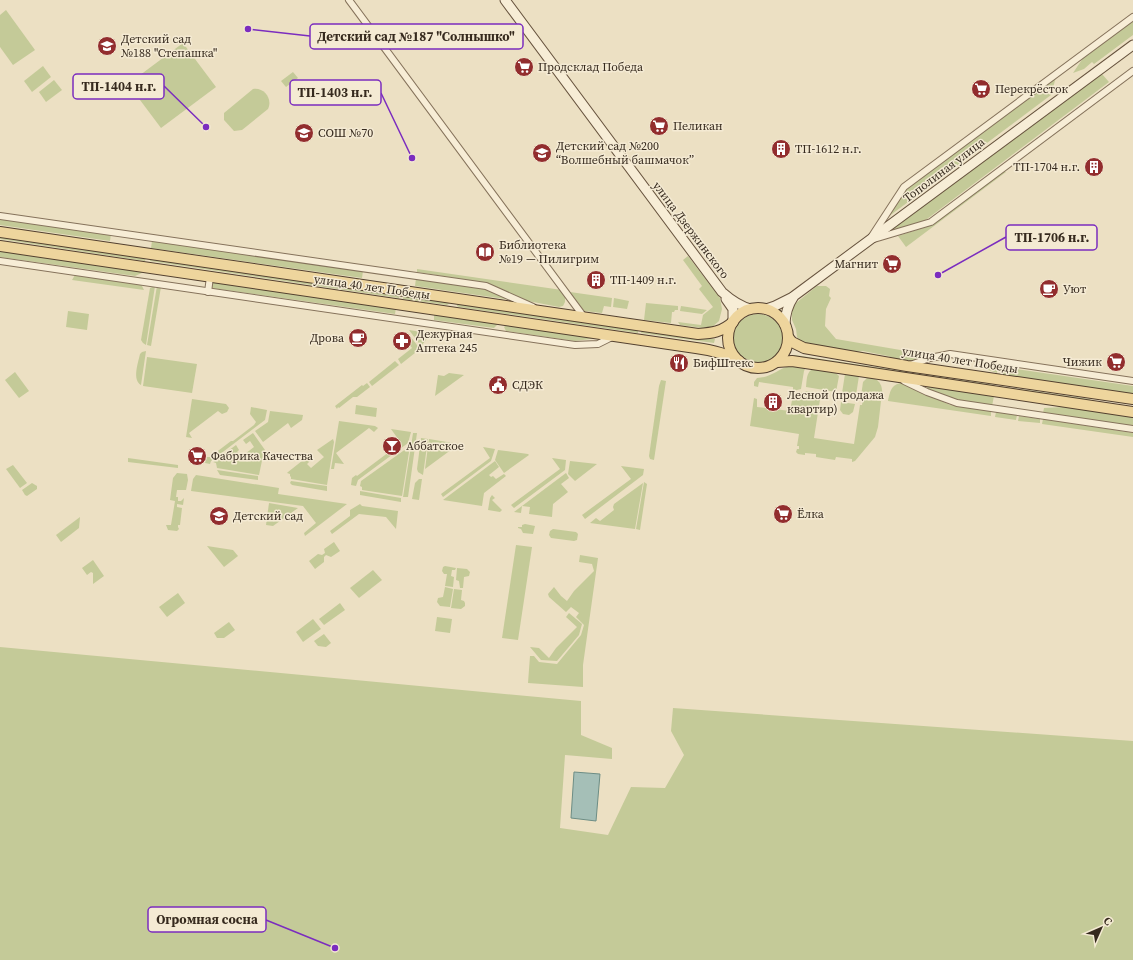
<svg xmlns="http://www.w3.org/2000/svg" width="1133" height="960" viewBox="0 0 1133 960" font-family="'Source Serif 4',serif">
	<rect width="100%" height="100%" fill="#ece0c3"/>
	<g fill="#c4ca98">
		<polygon points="6,10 35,50 13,65 0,47 0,15"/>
		<polygon points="1133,21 1133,35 1094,64 1092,62 1084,69 1073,73 1083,58"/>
		<polygon points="183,43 216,87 161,128 128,84"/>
		<polygon points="43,66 51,77 32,92 24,81"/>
		<polygon points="293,72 298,78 286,87 281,81"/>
		<polygon points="1102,74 1109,82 923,222 893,230 893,229"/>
		<polygon points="1056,77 1051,95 888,217 904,189"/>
		<polygon points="54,80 62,90 46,102 39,92"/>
		<path d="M 253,89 C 264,87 273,99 268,109 L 242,130 L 234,131 L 224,120 L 224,113 Z"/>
		<polygon points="1002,170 1006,172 906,247 898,236 926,227"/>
		<polygon points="0,218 111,234 110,241 0,225"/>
		<polygon points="0,236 146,257 145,261 0,239"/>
		<polygon points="152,241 363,271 362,278 151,248"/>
		<polygon points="0,250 144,271 144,272 135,276 0,257"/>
		<polygon points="688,256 720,298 722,309 719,321 712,327 703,328 680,325 678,322 701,325 703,315 713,307 699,289 702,286 683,260"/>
		<polygon points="150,257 399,294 399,298 150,261"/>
		<polygon points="417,269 562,290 565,295 565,302 563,306 559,307 528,301 488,283 417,272"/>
		<polygon points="75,275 141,284 144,290 72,280"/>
		<polygon points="416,278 486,289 512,300 415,286"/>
		<polygon points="211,281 396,308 395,314 211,288"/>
		<polygon points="155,286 146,345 143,343 141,340 150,288"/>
		<polygon points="157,286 161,287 151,346 147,345"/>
		<polygon points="817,286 826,286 830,289 829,296 831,298 826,309 825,326 836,339 924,354 926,356 924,358 911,363 900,361 888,356 863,351 848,353 809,347 799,341 797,337 796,329 792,320 792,310 796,303"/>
		<polygon points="570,292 612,298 611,307 604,306 602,313 584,311"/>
		<polygon points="404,294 450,302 450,303 447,305 403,299"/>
		<polygon points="614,298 629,301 627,309 613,307"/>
		<polygon points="457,303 638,329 638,333 459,307 457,306"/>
		<polygon points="646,303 678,306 678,310 675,310 674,312 672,312 671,323 644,320"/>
		<polygon points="681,306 707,310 702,314 680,311"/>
		<polygon points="68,311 89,314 87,330 66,327"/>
		<polygon points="434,314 496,323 497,325 494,328 434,320"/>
		<circle cx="758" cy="339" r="25"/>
		<polygon points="506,325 598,338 575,341 506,331 504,327"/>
		<polygon points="642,329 715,339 714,343 641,333"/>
		<polygon points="409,330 428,333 427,339 421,346"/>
		<polygon points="407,332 420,349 401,364 398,359 412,348 402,335"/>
		<path d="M 146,351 L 141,385 C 132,380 138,363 140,354 L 142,352 Z"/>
		<polygon points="794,355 795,355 995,385 994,388 794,356"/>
		<polygon points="147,357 197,364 192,393 143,386"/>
		<polygon points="395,361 399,365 372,386 369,382"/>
		<polygon points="979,364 998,366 997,373 979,367"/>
		<path d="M 790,366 L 806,367 L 804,371 L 801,389 L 793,391 L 793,387 L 759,382 L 758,387 L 754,386 L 754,382 L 757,378 C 773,377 777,369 790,366 Z"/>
		<polygon points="1002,367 1133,386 1133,396 1001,377"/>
		<path d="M 814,368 C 823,370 834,370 839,376 L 836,392 L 806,387 C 807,379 806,372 814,368 Z"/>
		<polygon points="15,372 29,391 19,398 5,380"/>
		<polygon points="449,373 464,375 435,396 438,375 444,376"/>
		<polygon points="845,374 859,376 856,395 842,393"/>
		<path d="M 868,377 C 881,379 883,386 882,399 L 861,396 L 863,382 Z"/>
		<polygon points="661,380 666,381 654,460 650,459 649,456 659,386"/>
		<polygon points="367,383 370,387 357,397 353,397 339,408 338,407 337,409 335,406 362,385 363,386"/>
		<path d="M 902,383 L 950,405 L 991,411 L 991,416 L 888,401 C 890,392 891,384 902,383 Z"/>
		<polygon points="927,386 994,396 992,406 958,401 929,390 927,388"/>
		<polygon points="999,386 1090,399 1091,401 999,389"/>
		<polygon points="807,391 821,393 814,438 854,444 860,405 862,405 863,399 881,401 878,427 875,437 855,461 852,462 852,459 836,457 835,460 816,457 816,454 805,453 805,455 798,454 796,452 797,449 799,449 799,446 797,446 799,434 750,426 754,398 757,399 757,407 790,411 793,395"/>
		<polygon points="192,399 226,404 229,408 227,412 222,414 218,411 189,433 192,438 186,437"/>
		<polygon points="841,402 855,404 853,412 849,415 843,414 840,410"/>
		<polygon points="356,405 377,408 376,417 355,414"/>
		<polygon points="251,407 267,410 265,420 211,461 210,464 205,463 207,457 210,457 231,441 233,441 254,425 256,422 250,414"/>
		<polygon points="1063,407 1133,417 1133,427 1043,413 1044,408"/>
		<polygon points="270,411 303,415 302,420 291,428 288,423 263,442 255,431 268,422"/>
		<polygon points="996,412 1017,415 1016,420 995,417"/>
		<polygon points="1019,416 1040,419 1040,423 1018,421"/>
		<polygon points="1043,419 1133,433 1133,437 1042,424"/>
		<polygon points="339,421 375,426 378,428 374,432 369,428 336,453 344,464 335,463 334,469 331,469"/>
		<polygon points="391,429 411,432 408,443 358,480 356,486 351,485 352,478 356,475 357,476 401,443"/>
		<polygon points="253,433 265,450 264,451 259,475 217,468 216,463 213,462 236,445 239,450 237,452 241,457 254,447 250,441 246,444 243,440"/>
		<polygon points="413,433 417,433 408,497 403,497"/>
		<polygon points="421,438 428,439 423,475 418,472 417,469"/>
		<polygon points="333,439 334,442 327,485 291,479 291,477 290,476 290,474 287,473 288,472 307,457 310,461 307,464 311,468 324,457 317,450"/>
		<polygon points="429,439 459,444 425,469"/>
		<polygon points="410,446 402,496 362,490 362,487 360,486 361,481"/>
		<polygon points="483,447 495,449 491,461 443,497 441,494 490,458"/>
		<polygon points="498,450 528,454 529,455 504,473 495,460"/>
		<polygon points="128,458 178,465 178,468 128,462"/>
		<polygon points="552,458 566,460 565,470 514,508 511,505 560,469"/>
		<polygon points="495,461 499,467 489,475 491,477 493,476 496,479 504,474 506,476 484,493 482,506 443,500"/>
		<polygon points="570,461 597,464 575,481 568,474"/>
		<polygon points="13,465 27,483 20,488 6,469"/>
		<polygon points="621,466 644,469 643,475 585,519 582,515 631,479"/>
		<polygon points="217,470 258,476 258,480 220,475"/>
		<polygon points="177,473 187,474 188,480 186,490 177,490 176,497 178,497 178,501 181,501 184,498 183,505 177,504 177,507 182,508 180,525 178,525 178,527 179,529 177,531 168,530 166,525 171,525 175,501 170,500 173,478"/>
		<polygon points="566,473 569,478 561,484 568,492 553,504 552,517 529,514 530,507 522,506 521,513 514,512"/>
		<polygon points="196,475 279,488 278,494 347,504 305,536 304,533 316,523 303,506 191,491 193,479"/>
		<polygon points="419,479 422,479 419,500 412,499 415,483"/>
		<polygon points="291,481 327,486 327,491 292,485 290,483"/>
		<polygon points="644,482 647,484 640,530 636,529"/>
		<polygon points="32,483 37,486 37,489 27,496 25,495 22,490"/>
		<polygon points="643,483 635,529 590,523 596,518 600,521 614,510 613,507 614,504"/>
		<polygon points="360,491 401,498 401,502 360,495"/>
		<polygon points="492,495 495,498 492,500 502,510 500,512 488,510 490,498"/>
		<polygon points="269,503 298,508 273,526 266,525"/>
		<polygon points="360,504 362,506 398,511 396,529 386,517 359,514 332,534 330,531 350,516 350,510"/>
		<polygon points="80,517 79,528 61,542 56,535"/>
		<polygon points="525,524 535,526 533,534 523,533 521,529 518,528 518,527 522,527 522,525"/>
		<polygon points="553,529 576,532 578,534 577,540 574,541 551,538 549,535 550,531"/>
		<polygon points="334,542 340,551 331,557 326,555 324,557 324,562 315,569 309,561 318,554 322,555 325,553 324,549"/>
		<polygon points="516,545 532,547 518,640 502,638"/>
		<polygon points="207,546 233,550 238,556 224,567"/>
		<polygon points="580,555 598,558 583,665 583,687 528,683 530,656 534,656 539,662 557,664 581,635 584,625 576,617 579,613 571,607 566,612 549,597 548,594 554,587 561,596 567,601 574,591 594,571 592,564 579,562"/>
		<polygon points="93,560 104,576 93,584 93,573 91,572 87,575 82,568"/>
		<polygon points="445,566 456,568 455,570 452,570 451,576 454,577 453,587 445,586 447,574 444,574 442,571 443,567"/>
		<polygon points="457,568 467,569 470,572 469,576 464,577 463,588 460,588 459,581 456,580"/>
		<polygon points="373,570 382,580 359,598 350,588"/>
		<polygon points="445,587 453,589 450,607 440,606 437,602 438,598 443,597"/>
		<polygon points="454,589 462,590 461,600 464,601 465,603 465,606 461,609 451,608"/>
		<polygon points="178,593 185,603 167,617 159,607"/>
		<polygon points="340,603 345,610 324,625 319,619"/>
		<polygon points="569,613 582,624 579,635 557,661 541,660 530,647 539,648 549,658 556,648 577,627 566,617"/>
		<polygon points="437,617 452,619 450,633 435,631"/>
		<polygon points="313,619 321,629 303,642 296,632"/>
		<polygon points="229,622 235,630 224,638 217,638 214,633"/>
		<polygon points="324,634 331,643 326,647 318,646 314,641"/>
		<polygon points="0,647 581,701 581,735 612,748 612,759 565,755 560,828 608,835 631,787 665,788 684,755 671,731 673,708 1133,741 1133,960 0,960"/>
	</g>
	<polygon fill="#a5bfb7" stroke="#6d8d85" points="574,772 600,774 596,821 571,818"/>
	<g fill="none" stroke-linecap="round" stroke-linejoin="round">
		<defs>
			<g id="minor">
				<polyline points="349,0 584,317"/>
				<polyline points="0,216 486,286 533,307"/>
				<polyline points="872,236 904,187 1133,17"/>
				<polyline points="874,239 931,222 1133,71"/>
				<polyline points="0,261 575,345 598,344 612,337"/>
				<polyline points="208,292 210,277"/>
				<polyline points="910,365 930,358 950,354 1133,381"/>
				<polyline points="904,381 927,392 957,403 1133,429"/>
			</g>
			<g id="secondary">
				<path d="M 505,0 L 722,292 C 731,300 739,306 751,309"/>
				<polyline points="726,299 733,309 733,322"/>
				<polyline points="766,309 775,306 793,297"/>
				<path d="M 785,325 C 785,314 788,305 794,296 L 1133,45"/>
			</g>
			<g id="primary">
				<path d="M 0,232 L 698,334 C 712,333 722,332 733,322"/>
				<path d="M 0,246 L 696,348 C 711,350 726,353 739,361"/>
				<circle cx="758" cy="338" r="30"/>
				<polyline points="788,337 792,342 804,348 907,366 1133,399"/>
				<polyline points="777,362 792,361 1133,412"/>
			</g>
		</defs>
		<use href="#minor" stroke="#85725b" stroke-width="8"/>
		<use href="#secondary" stroke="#67533e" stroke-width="11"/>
		<use href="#primary" stroke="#53402f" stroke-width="12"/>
		<use href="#minor" stroke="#f7edd6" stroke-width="6"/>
		<use href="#secondary" stroke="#f7edd6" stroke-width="9"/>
		<use href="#primary" stroke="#eed59d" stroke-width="10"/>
	</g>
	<defs>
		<symbol id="school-disc" viewBox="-11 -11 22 22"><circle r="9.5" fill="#922d2e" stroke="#f4ead3"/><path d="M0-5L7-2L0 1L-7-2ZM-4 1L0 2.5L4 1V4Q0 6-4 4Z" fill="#fff"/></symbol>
		<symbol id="supermarket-disc" viewBox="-11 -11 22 22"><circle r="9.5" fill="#922d2e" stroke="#f4ead3"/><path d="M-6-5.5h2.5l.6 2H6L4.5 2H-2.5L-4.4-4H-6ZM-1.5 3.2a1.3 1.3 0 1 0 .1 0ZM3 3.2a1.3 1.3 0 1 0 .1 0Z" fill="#fff"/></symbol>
		<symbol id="building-disc" viewBox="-11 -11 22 22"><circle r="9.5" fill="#922d2e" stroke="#f4ead3"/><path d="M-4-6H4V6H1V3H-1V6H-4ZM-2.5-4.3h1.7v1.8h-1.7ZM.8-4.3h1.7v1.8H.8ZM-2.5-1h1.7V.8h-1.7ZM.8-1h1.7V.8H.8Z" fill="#fff"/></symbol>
		<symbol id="library-disc" viewBox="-11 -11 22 22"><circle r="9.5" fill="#922d2e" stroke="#f4ead3"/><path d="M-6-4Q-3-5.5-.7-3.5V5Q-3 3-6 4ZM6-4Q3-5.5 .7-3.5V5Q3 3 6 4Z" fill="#fff"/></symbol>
		<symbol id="cafe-disc" viewBox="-11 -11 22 22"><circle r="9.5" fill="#922d2e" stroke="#f4ead3"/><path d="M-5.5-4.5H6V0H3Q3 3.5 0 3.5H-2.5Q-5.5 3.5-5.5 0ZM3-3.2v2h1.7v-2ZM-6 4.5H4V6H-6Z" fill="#fff"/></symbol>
		<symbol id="pharmacy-disc" viewBox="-11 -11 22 22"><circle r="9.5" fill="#922d2e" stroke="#f4ead3"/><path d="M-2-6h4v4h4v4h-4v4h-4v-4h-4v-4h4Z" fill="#fff"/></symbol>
		<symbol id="restaurant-disc" viewBox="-11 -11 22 22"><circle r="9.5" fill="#922d2e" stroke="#f4ead3"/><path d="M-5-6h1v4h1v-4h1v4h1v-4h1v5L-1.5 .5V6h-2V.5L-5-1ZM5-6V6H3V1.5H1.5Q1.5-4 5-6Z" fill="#fff"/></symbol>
		<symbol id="civic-disc" viewBox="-11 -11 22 22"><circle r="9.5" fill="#922d2e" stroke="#f4ead3"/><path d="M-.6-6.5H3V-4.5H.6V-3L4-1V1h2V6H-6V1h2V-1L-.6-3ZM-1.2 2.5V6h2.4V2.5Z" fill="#fff"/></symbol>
		<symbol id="bar-disc" viewBox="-11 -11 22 22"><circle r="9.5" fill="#922d2e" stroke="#f4ead3"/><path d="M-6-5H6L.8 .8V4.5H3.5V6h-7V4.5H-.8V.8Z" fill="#fff"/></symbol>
	</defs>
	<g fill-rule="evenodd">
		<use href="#school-disc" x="96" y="35" width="22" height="22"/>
		<use href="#supermarket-disc" x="513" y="56" width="22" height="22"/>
		<use href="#supermarket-disc" x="970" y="78" width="22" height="22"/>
		<use href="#supermarket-disc" x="648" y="115" width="22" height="22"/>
		<use href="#school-disc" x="293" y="122" width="22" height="22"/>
		<use href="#building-disc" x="770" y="138" width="22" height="22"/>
		<use href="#school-disc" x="531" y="142" width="22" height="22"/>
		<use href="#building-disc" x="1083" y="156" width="22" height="22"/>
		<use href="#library-disc" x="474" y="241" width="22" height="22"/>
		<use href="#supermarket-disc" x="881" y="253" width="22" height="22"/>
		<use href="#building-disc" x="585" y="269" width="22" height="22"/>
		<use href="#cafe-disc" x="1038" y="278" width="22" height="22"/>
		<use href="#cafe-disc" x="347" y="327" width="22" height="22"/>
		<use href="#pharmacy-disc" x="391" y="330" width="22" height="22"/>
		<use href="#supermarket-disc" x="1105" y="351" width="22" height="22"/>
		<use href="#restaurant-disc" x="668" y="352" width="22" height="22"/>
		<use href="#civic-disc" x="487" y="374" width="22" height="22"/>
		<use href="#building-disc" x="762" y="391" width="22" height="22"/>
		<use href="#bar-disc" x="381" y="435" width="22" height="22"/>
		<use href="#supermarket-disc" x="186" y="445" width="22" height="22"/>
		<use href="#supermarket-disc" x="772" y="503" width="22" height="22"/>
		<use href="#school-disc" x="208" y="505" width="22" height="22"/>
	</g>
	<g text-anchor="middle" stroke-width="3" stroke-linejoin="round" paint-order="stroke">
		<g font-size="12" fill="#362a1e" stroke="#f4ead3" text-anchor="start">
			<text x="121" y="43">Детский сад<tspan x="121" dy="14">№188 "Степашка"</tspan></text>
			<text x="538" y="71">Продсклад Победа</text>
			<text x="995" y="93">Перекрёсток</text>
			<text x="673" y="130">Пеликан</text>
			<text x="318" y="137">СОШ №70</text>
			<text x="556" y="150">Детский сад №200<tspan x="556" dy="14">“Волшебный башмачок”</tspan></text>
			<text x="795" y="153">ТП-1612 н.г.</text>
			<text x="1080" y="171" text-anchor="end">ТП-1704 н.г.</text>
			<text x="499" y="249">Библиотека<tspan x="499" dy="14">№19 — Пилигрим</tspan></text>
			<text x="878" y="268" text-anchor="end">Магнит</text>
			<text x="610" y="284">ТП-1409 н.г.</text>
			<text x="1063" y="293">Уют</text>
			<text x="416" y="338">Дежурная<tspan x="416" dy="14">Аптека 245</tspan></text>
			<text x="344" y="342" text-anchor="end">Дрова</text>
			<text x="1102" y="366" text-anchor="end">Чижик</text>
			<text x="693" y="367">БифШтекс</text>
			<text x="512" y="389">СДЭК</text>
			<text x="787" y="399">Лесной (продажа<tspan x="787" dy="14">квартир)</tspan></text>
			<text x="406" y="450">Аббатское</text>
			<text x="211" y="460">Фабрика Качества</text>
			<text x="797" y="518">Ёлка</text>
			<text x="233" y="520">Детский сад</text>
		</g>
		<g font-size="12" fill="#362a1e" stroke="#f4ead3">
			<text transform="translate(944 170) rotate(-37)" y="4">Тополиная улица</text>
			<text transform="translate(691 230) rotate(53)" y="4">улица Дзержинского</text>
			<text transform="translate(372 287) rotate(8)" y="4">улица 40 лет Победы</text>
			<text transform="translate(960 360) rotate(9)" y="4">улица 40 лет Победы</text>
		</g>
	</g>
	<path fill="none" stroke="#7b2cbf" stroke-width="1.5" d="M248 29L310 36M206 127L164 86M412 158L381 93M938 275L1006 237M335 948L266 920"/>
	<g fill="#7b2cbf" stroke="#f4ead3" stroke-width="1.5">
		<circle cx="248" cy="29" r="4"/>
		<circle cx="206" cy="127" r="4"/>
		<circle cx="412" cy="158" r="4"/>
		<circle cx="938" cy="275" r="4"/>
		<circle cx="335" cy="948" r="4"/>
	</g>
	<g fill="#f4ead3" stroke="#7b2cbf" stroke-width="1.5">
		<rect x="310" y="24" width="213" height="25" rx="4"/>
		<rect x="73" y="74" width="91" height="25" rx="4"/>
		<rect x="290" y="80" width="91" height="25" rx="4"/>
		<rect x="1006" y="225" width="91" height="25" rx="4"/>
		<rect x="148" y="907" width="118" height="25" rx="4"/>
	</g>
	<g font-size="13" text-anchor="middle" font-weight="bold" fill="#362a1e">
		<text x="416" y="41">Детский сад №187 "Солнышко"</text>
		<text x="119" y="91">ТП-1404 н.г.</text>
		<text x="335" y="97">ТП-1403 н.г.</text>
		<text x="1052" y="242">ТП-1706 н.г.</text>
		<text x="207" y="924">Огромная сосна</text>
	</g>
	<g transform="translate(1101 928) rotate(45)" stroke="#f4ead3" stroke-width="3" paint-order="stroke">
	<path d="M0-3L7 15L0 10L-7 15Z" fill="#362a1e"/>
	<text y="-6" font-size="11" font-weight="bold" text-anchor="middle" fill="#362a1e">С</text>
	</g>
</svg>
